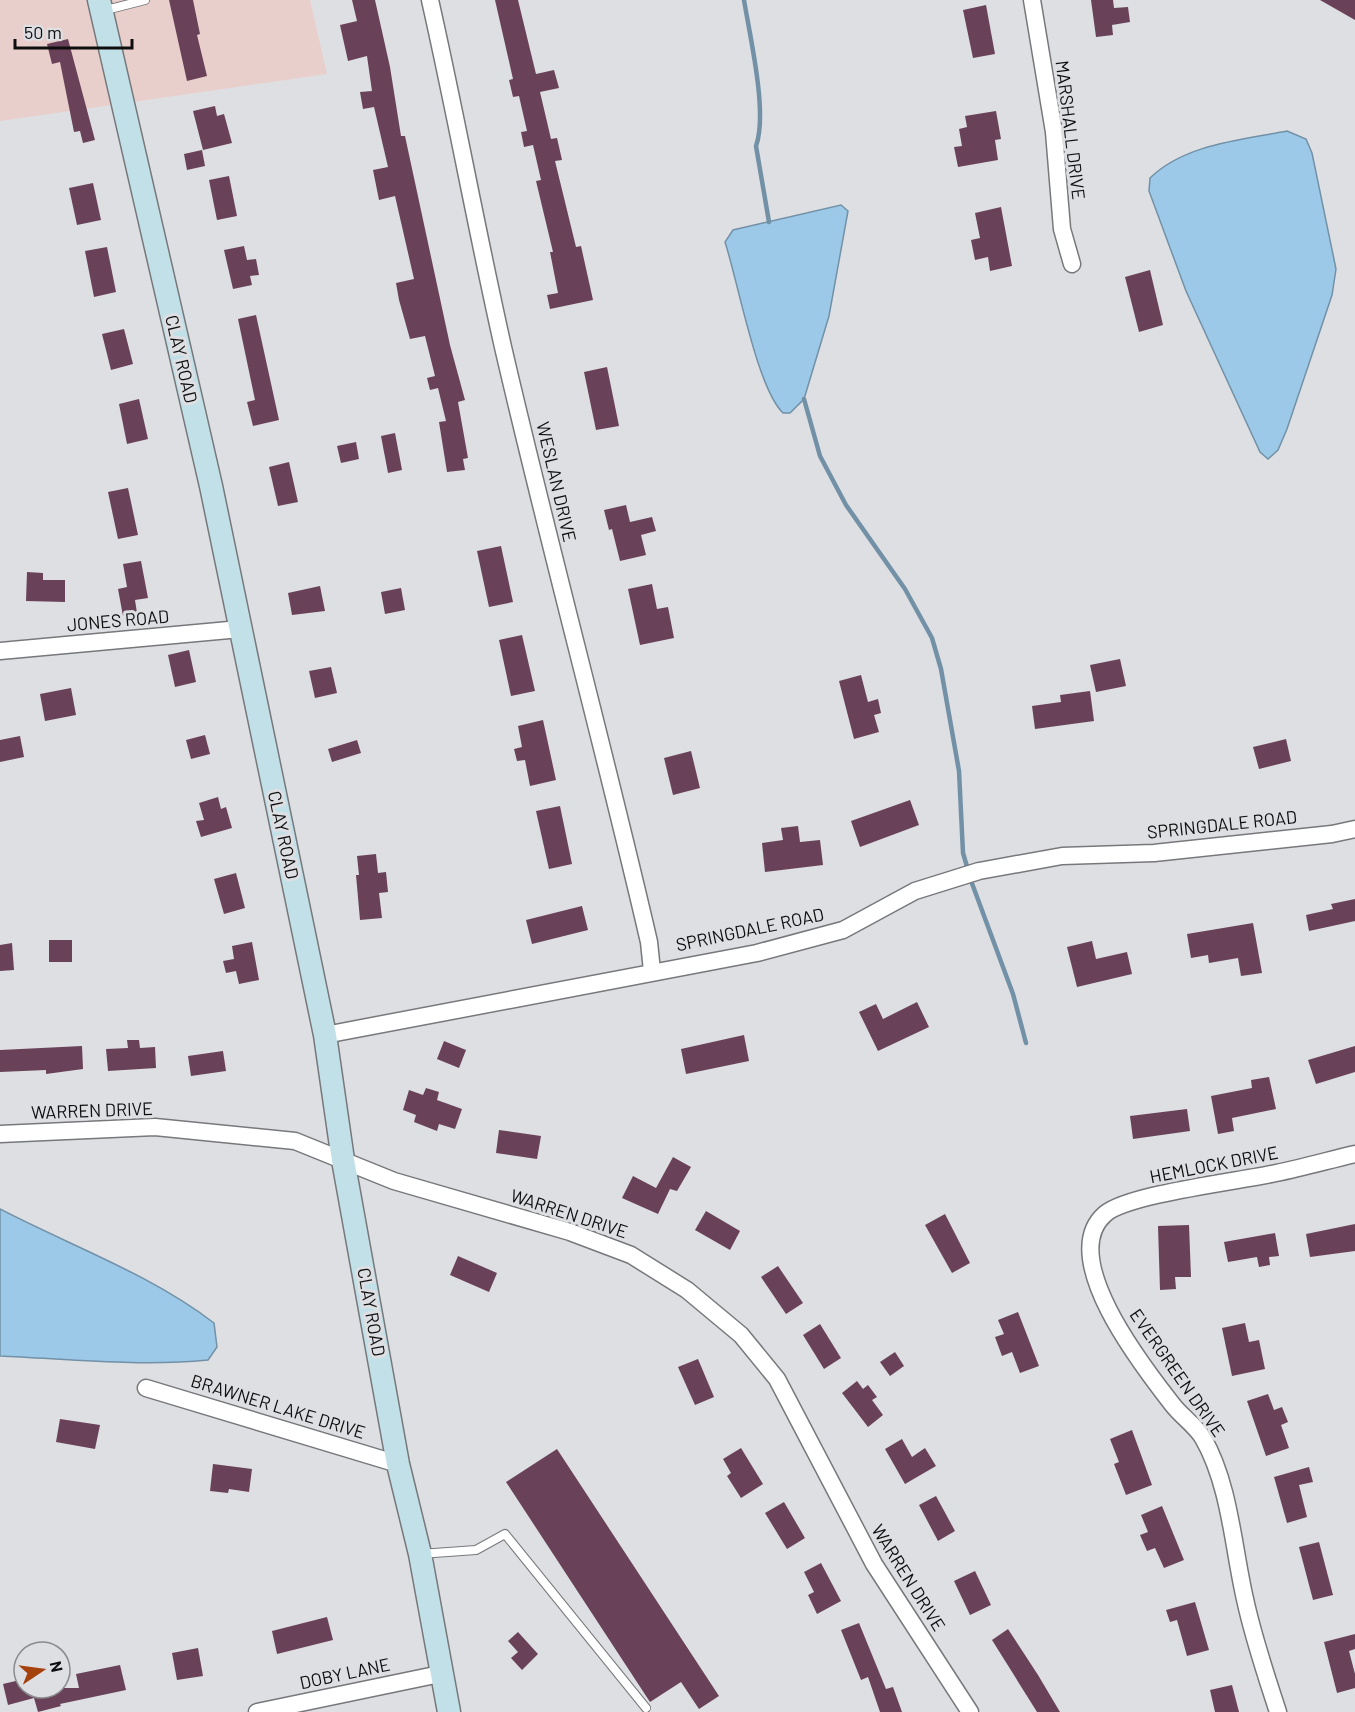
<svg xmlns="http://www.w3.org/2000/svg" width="1355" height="1712" viewBox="0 0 1355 1712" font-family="Barlow,sans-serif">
	<rect width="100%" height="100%" fill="#dedfe3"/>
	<polygon fill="#e9cfcb" points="0,0 310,0 327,74 0,121"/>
	<g fill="#9dc9e8" stroke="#7291a7" stroke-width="1.5">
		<path d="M 1287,131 L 1306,139 L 1312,153 L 1336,269 L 1332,295 L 1287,429 L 1278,450 L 1268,459 L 1260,452 L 1186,291 L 1149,191 L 1150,178 C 1185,144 1241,140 1287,131 Z"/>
		<path d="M 841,205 L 848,211 L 829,316 L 804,399 L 790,413 L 783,413 C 757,388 738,282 725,242 L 733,230 Z"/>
		<path d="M 0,1209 C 71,1246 150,1274 214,1323 L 217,1347 L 208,1360 C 140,1367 69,1359 0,1356 Z"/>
	</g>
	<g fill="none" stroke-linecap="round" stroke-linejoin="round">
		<g stroke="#7291a7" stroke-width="4.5">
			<path d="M 744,0 C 750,37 768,113 756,146 L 769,222"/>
			<polyline points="804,399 820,456 846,505 905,589 932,638 941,669 959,771 963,853 968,870"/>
			<polyline points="970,878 1013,994 1026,1043"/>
		</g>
	</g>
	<g fill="#694259">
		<polygon points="169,0 193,0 200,34 197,35 207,76 187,81"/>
		<polygon points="352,0 375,0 390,67 401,136 405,136 450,345 465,400 458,402 468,458 463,459 465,470 447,472 439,422 446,421 438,388 430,390 427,378 435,376 425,336 410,339 399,300 396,283 414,279 395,196 379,200 373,170 388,167 374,107 363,109 360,92 372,91 367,56 348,61 340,25 357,21"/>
		<polygon points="495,0 518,0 536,74 554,70 559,88 540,92 551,139 557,138 562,160 555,161 576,247 581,246 593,300 550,309 547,295 558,293 550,252 553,252 536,181 541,180 533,145 524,147 521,132 527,131 519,96 513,97 509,80 513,79"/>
		<polygon points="1091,0 1113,0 1114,8 1128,7 1130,22 1112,25 1113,35 1096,37"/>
		<polygon points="1320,0 1355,0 1355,20"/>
		<polygon points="986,5 995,54 973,58 963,10"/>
		<polygon points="68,39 95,140 83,143 80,131 74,132 60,62 52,64 47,44"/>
		<polygon points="215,106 217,116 224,114 232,143 203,150 193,111"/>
		<polygon points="996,111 1001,139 995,140 998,160 958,167 954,147 962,146 959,129 967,127 965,116"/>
		<polygon points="202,150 205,166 187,170 184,154"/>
		<polygon points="229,176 237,216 217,220 209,180"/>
		<polygon points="93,183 101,220 77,225 69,188"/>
		<polygon points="1001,207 1012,266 990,271 988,257 975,260 971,240 980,238 975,213"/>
		<polygon points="244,246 247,260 256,259 259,275 250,276 252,285 233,289 224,250"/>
		<polygon points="107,247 116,292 94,297 85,251"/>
		<polygon points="1150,270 1163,325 1139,332 1125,277"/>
		<polygon points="256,315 279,420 253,426 247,402 255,400 238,319"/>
		<polygon points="124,329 133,364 111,370 102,334"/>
		<polygon points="607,367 619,426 596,430 584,372"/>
		<polygon points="139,399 148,439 127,444 119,404"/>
		<polygon points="395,433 402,470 388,473 381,436"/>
		<polygon points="356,442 359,459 341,463 337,446"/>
		<polygon points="289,462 298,502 278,506 269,467"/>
		<polygon points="128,488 138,535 118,539 108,492"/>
		<polygon points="626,505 630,522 652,517 656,531 641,535 646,555 620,561 612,529 609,530 604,510"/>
		<polygon points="501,546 513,602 489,607 477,551"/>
		<polygon points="141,561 148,598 135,600 137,613 123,616 118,589 127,587 123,564"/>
		<polygon points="27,572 43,573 43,580 65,580 65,602 26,601"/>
		<polygon points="652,584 657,609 668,607 674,638 640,645 628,589"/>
		<polygon points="320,586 325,611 292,615 288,593"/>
		<polygon points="401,588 405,610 385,614 381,592"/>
		<polygon points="522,635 535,691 511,696 499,640"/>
		<polygon points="189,650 196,682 175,687 168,655"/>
		<polygon points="1120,659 1126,686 1096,692 1090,665"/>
		<polygon points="331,667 337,693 315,698 309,671"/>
		<polygon points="861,675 868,702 878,699 881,713 874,715 879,732 854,739 839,681"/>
		<polygon points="71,688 76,715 45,721 40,694"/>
		<polygon points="1090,691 1094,721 1035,729 1032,706 1061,702 1060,695"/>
		<polygon points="543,720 556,780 530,786 525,760 517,761 514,749 522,747 518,726"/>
		<polygon points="205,735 210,754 191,759 186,740"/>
		<polygon points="20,736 24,757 0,762 0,740"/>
		<polygon points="1286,739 1291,761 1259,769 1253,747"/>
		<polygon points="357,740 361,753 332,762 328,749"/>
		<polygon points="691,751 700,788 673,795 664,758"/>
		<polygon points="218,797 221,809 226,807 232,828 201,837 196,821 204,820 199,803"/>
		<polygon points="910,800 919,825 860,847 851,821"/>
		<polygon points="560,806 572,864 549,869 536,811"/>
		<polygon points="798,826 800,842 820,840 823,865 765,872 762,843 783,840 781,828"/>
		<polygon points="376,854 378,873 386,872 388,892 379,893 382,918 360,920 356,875 359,875 357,856"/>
		<polygon points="236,873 245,908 224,914 214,879"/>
		<polygon points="1355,899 1355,921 1309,931 1306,915 1333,909 1331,904"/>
		<polygon points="582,906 588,930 532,944 526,920"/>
		<polygon points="1253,923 1262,973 1241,976 1238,958 1209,963 1208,955 1191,958 1187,934"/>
		<rect x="49" y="940" width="23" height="22"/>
		<polygon points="1092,941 1096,959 1127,952 1132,974 1077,987 1067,947"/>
		<polygon points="252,942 259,980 239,984 236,971 226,973 223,961 234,959 232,946"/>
		<polygon points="12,943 14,970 0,971 0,945"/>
		<polygon points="917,1002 929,1027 878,1051 859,1012 876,1004 883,1019"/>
		<polygon points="744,1035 749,1061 686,1074 681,1049"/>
		<polygon points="127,1040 139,1040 140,1048 155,1047 156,1068 108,1071 106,1049 128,1048"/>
		<polygon points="444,1041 466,1050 459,1068 437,1059"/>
		<polygon points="82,1046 83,1069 46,1074 46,1070 0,1072 0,1050"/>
		<polygon points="1355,1046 1355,1072 1316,1084 1308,1060"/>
		<polygon points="223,1051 226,1071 191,1076 188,1056"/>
		<polygon points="1269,1077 1276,1109 1232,1118 1234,1131 1218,1134 1211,1096 1252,1088 1251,1080"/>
		<polygon points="426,1088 439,1092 437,1100 462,1109 455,1129 439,1124 437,1131 414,1122 416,1115 403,1110 409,1090 423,1095"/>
		<polygon points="1187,1109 1190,1131 1133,1139 1130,1116"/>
		<polygon points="499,1130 541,1136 537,1159 496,1153"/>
		<polygon points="673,1157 691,1167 677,1191 670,1189 658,1214 622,1198 633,1176 656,1188"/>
		<polygon points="706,1211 740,1231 730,1250 695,1230"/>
		<polygon points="945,1214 970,1263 952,1273 925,1225"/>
		<polygon points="1355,1224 1355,1251 1310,1257 1306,1234"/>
		<polygon points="1189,1225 1191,1277 1175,1277 1176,1289 1160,1290 1158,1226"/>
		<polygon points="1275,1233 1279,1256 1269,1257 1270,1265 1259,1267 1257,1257 1228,1262 1224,1242"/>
		<polygon points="458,1256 497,1273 489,1292 450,1275"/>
		<polygon points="778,1266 803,1303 786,1314 761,1277"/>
		<polygon points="1018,1312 1039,1366 1020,1373 1012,1352 1002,1356 995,1337 1004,1334 998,1320"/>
		<polygon points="1245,1323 1249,1342 1259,1340 1265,1369 1232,1376 1222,1328"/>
		<polygon points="820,1324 841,1358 824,1369 803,1335"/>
		<polygon points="895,1352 904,1366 890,1376 880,1362"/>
		<polygon points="698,1359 714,1397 695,1405 678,1367"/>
		<polygon points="857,1381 863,1389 868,1385 877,1397 872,1400 883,1415 868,1427 842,1393"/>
		<polygon points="1268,1394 1274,1410 1282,1407 1288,1422 1281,1425 1289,1448 1266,1456 1247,1401"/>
		<polygon points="60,1419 100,1425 95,1449 56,1442"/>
		<polygon points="1132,1430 1152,1485 1126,1495 1114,1464 1119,1462 1110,1439"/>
		<polygon points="902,1439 912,1457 925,1448 936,1466 905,1484 885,1449"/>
		<polygon points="741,1448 763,1484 741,1498 727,1476 731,1473 723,1459"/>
		<polygon points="557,1449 719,1696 699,1709 681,1682 650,1702 506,1482"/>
		<polygon points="213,1464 252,1469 249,1492 229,1489 228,1493 210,1491"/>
		<polygon points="1309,1467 1313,1482 1299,1485 1307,1517 1287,1523 1274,1477"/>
		<polygon points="936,1496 955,1531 938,1541 919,1505"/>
		<polygon points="784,1502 805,1538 787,1549 765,1513"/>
		<polygon points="1162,1506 1184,1560 1164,1568 1155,1548 1147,1551 1140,1535 1148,1532 1141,1515"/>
		<polygon points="1319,1542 1333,1595 1313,1600 1299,1547"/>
		<polygon points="821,1563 841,1601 817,1614 808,1595 814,1592 804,1572"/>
		<polygon points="975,1571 991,1605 970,1615 954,1581"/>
		<polygon points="1195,1602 1209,1650 1187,1656 1177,1620 1170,1622 1166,1610"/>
		<polygon points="327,1617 333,1640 277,1654 272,1631"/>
		<polygon points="859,1623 886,1689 893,1687 902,1712 880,1712 868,1677 861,1680 841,1630"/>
		<polygon points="1008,1629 1038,1675 1060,1712 1037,1712 992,1640"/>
		<polygon points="518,1632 538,1654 522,1670 511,1658 518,1652 508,1641"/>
		<polygon points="1355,1634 1355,1649 1349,1651 1355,1674 1355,1688 1337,1693 1324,1642"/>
		<polygon points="198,1648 203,1676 177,1680 172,1653"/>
		<polygon points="120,1665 126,1690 60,1704 61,1706 38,1712 34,1698 8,1705 3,1684 24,1679 24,1688 79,1688 76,1674"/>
		<polygon points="1232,1685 1239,1712 1215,1712 1210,1690"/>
	</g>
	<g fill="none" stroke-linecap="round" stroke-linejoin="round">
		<defs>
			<g id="lane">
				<polyline points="102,11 145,0"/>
				<polyline points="420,1554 476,1550 505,1534 646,1708"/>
			</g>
			<g id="street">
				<path d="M 430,0 C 456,115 477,232 503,347 C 549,546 603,743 649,942 L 652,971"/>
				<polyline points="1032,0 1054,132 1062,229 1072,264"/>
				<polyline points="0,651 240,629"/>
				<polyline points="325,1035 757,953 843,930 915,891 979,871 1062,856 1154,853 1332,834 1355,829"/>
				<polyline points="0,1134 155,1127 295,1141 394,1181 570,1232 631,1255 687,1290 741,1335 777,1379 874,1564 970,1712"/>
				<polyline points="146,1388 398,1464"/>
				<polyline points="257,1712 440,1674"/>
				<path d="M 1278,1712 C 1266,1675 1253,1637 1245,1599 C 1233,1547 1230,1485 1203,1438 C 1195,1425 1181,1416 1172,1404 C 1144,1368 1056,1257 1105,1214 C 1128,1194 1240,1181 1276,1173 C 1302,1168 1329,1160 1355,1154"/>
			</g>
			<polyline id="secondary" points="99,0 211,486 325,1035 343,1160 398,1464 420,1554 449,1712"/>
		</defs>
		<use href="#lane" stroke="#77787b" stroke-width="10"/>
		<use href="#street" stroke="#77787b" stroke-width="19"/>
		<use href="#secondary" stroke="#77787b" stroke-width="25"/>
		<use href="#lane" stroke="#fff" stroke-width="8"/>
		<use href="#street" stroke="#fff" stroke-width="16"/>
		<use href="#secondary" stroke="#c2e0e8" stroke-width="22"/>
	</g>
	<g text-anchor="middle" stroke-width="6" stroke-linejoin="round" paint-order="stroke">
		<g font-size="18" fill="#0e0e0f" stroke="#dedfe3">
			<text transform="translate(1070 130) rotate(83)" y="6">MARSHALL DRIVE</text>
			<text transform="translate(181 359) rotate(77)" y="6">CLAY ROAD</text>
			<text transform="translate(556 482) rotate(77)" y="6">WESLAN DRIVE</text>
			<text transform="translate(118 621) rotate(-5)" y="6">JONES ROAD</text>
			<text transform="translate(1222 825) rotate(-6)" y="6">SPRINGDALE ROAD</text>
			<text transform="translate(283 835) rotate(78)" y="6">CLAY ROAD</text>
			<text transform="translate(750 930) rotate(-12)" y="6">SPRINGDALE ROAD</text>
			<text transform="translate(92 1111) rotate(-2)" y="6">WARREN DRIVE</text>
			<text transform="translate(1214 1165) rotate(-11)" y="6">HEMLOCK DRIVE</text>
			<text transform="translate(569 1214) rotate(18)" y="6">WARREN DRIVE</text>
			<text transform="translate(371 1312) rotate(80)" y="6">CLAY ROAD</text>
			<text transform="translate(1177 1373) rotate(55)" y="6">EVERGREEN DRIVE</text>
			<text transform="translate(278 1407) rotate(17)" y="6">BRAWNER LAKE DRIVE</text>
			<text transform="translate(908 1578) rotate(58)" y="6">WARREN DRIVE</text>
			<text transform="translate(345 1674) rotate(-12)" y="6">DOBY LANE</text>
		</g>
	</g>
	<g transform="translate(42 1670) rotate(77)"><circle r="28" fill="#dedfe3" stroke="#8b8b8e" stroke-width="1.5"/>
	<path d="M0-4.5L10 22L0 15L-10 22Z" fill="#a5410a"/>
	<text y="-9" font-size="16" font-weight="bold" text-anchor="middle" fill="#0e0e0f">N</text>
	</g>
	<path d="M15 39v9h117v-9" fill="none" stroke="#0e0e0f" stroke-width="3"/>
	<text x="24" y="39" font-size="18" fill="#0e0e0f" stroke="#dedfe3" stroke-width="4.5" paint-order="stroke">50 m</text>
</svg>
